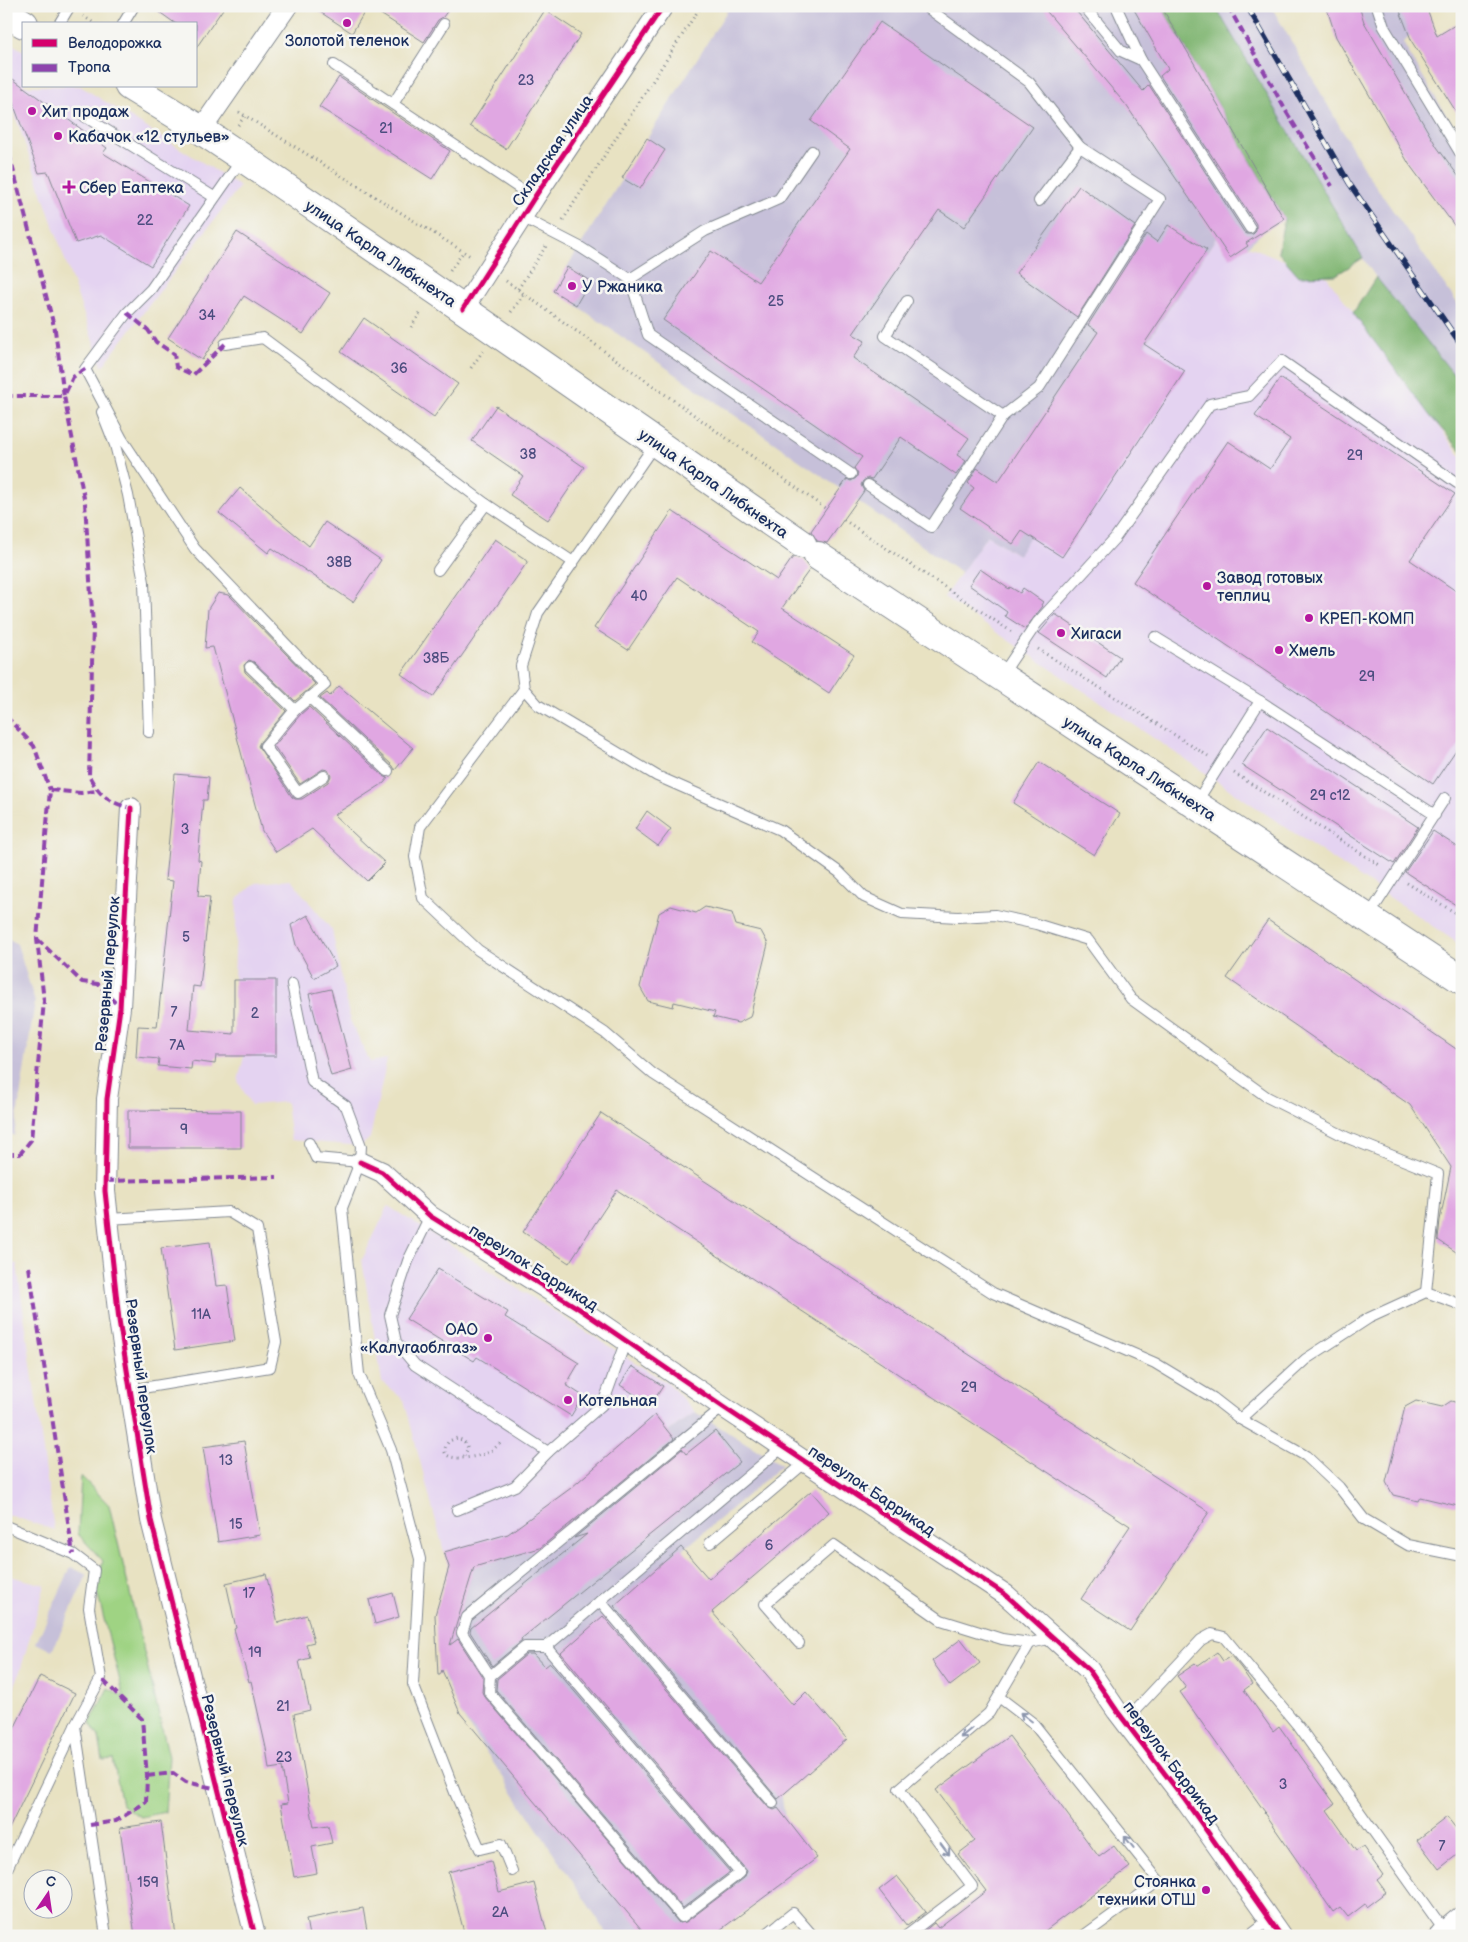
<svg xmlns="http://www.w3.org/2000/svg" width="1468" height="1942" viewBox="0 0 1468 1942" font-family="'Balsamiq Sans',sans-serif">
	<rect width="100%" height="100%" fill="#f6f6f2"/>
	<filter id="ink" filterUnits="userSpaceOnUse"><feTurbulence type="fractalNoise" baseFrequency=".02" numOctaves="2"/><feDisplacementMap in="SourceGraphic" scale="10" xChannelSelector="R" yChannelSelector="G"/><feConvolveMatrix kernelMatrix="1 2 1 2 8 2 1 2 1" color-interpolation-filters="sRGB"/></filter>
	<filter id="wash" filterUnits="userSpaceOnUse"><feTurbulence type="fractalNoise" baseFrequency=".0096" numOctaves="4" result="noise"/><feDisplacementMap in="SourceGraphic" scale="20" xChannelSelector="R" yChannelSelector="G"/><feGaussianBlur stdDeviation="1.12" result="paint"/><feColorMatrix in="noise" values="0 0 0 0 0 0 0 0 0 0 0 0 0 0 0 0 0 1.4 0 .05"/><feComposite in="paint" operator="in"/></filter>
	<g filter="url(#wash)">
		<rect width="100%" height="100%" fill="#e8e2c2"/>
		<g fill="#e4d3f1">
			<polygon points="7,41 24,51 24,86 80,86 240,186 102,367 6,89"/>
			<polygon points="1216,238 1230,257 1248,246 1327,277 1462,458 1462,946 944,597 987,535 1018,555 1137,357"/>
			<polygon points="291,880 332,930 350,1020 370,1062 387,1059 370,1138 361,1146 291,1140 286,1102 251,1105 238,1081 244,1056 234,980 237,899 255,883"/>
			<polygon points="388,1206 669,1384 695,1412 668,1432 571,1488 508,1534 444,1552 404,1400 382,1382 362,1260"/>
			<polygon points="6,1263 17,1264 54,1530 6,1514"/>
			<polygon points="6,1575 45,1585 19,1675 6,1708"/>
		</g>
		<g fill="#c6c0d9">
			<polygon points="730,6 1161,6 1284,219 1263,232 1248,246 1195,206 1216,238 1137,357 1138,370 1018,555 987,535 961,573 576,305 590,281 567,267"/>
			<polygon points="1211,6 1271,6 1366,172 1462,310 1462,396 1439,369 1322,199"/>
			<polygon points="1326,6 1426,6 1430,16 1403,43 1462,142 1462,236 1409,164 1336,37"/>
			<polygon points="6,937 17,944 35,1002 14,1136 6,1131"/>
			<polygon points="695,1412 782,1465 618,1606 782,1796 785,1818 817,1858 712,1936 609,1936 460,1713 444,1678 437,1651 449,1567 444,1552 508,1534 571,1488 655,1415 668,1432"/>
			<polygon points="71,1567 87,1575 52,1651 36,1643"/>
		</g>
		<polygon fill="#9fd383" stroke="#5d8170" points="81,1476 109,1505 169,1757 165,1812 141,1817 122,1805 113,1759 103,1760 99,1737 90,1723 108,1688 124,1697 95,1584 103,1561 78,1534"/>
		<g fill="#7fb571" stroke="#4d7268">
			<polygon points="1161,6 1215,6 1363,258 1336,275 1299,276 1278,252 1284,219"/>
			<polygon points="1376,277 1462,385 1462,452 1430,416 1353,313"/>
		</g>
		<g id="blocks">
			<g fill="#e0a7e2">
				<polygon points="151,6 225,6 196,48 196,24 176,24"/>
				<polygon points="311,6 451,6 443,17 438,20 424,42 368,6 352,33"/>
				<polygon points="1042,6 1072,6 1143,91 1149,85 1244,232 1247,234 1253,234 1256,231 1256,224 1160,76 1168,69 1132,6 1161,6 1284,219 1246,243 1248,246 1230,258 1126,105"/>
				<polygon points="1326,6 1359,6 1364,22 1437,147 1462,181 1462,236 1409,164 1336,37"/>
				<polygon points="1398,6 1426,6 1437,36 1455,25 1462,36 1462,121 1412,42"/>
				<polygon points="545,10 581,34 506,149 470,126"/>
				<polygon points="880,22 1033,127 964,227 939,210 853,334 865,341 853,358 969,438 957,455 966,461 956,475 901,437 872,479 868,478 863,481 861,485 864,491 827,543 817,541 811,531 847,479 851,481 856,478 858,474 854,468 862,457 663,320 711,251 758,282 850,149 811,121"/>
				<polygon points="6,74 107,148 103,153 189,206 151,266 101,235 76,243 48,172 39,173 6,84"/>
				<polygon points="339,77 450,151 432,179 319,107"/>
				<polygon points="647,138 665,150 640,189 622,178"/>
				<polygon points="1079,186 1135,226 1077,317 1016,273"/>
				<polygon points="1168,225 1207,250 1144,344 1185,371 1062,557 1022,531 1013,544 960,508 974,488 968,483 977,468 998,482 1098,332 1088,325 1146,234 1157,242"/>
				<polygon points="237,232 330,293 303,334 244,296 202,360 168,338"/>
				<polygon points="567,267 590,281 576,305 553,291"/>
				<polygon points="364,318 458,384 434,417 341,352"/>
				<polygon points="1280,378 1455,494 1410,560 1462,595 1462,741 1433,784 1133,582 1228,441 1270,469 1290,439 1255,416"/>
				<polygon points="496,406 584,467 548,520 510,495 523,476 472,441"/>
				<polygon points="240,488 309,546 325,522 381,560 353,602 272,548 268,553 219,513"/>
				<polygon points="672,511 777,580 793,557 803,559 810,569 782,608 854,655 829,693 752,642 759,632 677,577 628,650 594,628"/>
				<polygon points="495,539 528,561 433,697 401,674"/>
				<polygon points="980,569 1009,589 1010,587 1020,593 1023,588 1043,602 1041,605 1043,606 1025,629 1005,616 1007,612 969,585"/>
				<polygon points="218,593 229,595 315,684 295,701 254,662 249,660 244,665 245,672 286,711 260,742 258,746 292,797 295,799 302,799 328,782 331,776 328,770 323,769 300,784 274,746 300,715 309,707 383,776 388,778 384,783 334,815 385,863 367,881 312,829 276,852 262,831 213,647 205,648 208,609"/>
				<polygon points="1055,614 1120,657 1107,678 1039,633"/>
				<polygon points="339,686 413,748 395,770 393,766 320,698 327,693 330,696"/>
				<polygon points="1267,727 1418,827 1394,864 1242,765"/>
				<polygon points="1039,762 1120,814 1094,855 1013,803"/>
				<polygon points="175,774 209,777 207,800 203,800 198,860 201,861 198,896 210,897 200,987 193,986 189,1030 234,1034 234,980 276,980 276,1056 216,1056 215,1064 192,1061 191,1069 158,1066 159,1059 136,1057 138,1026 157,1027 173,881 165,880"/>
				<polygon points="647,811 671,829 658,846 635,829"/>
				<polygon points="1433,831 1462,850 1462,909 1405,872"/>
				<polygon points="671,906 696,913 705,907 732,913 736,925 761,931 768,944 750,1017 738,1023 713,1017 715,1012 674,1002 673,1007 648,1001 640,987 659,913"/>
				<polygon points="308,915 336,966 314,978 296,945 291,925"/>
				<polygon points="1268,920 1462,1053 1462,1256 1438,1240 1440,1220 1451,1167 1410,1105 1227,978"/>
				<polygon points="331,989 352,1070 331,1076 309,994"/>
				<polygon points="128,1110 241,1111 241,1148 128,1148"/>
				<polygon points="601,1113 1209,1512 1130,1631 1081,1599 1130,1526 617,1190 569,1263 523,1232"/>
				<polygon points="210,1242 216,1286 227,1285 235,1341 175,1350 161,1248"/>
				<polygon points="438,1269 508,1312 505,1317 579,1363 566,1385 583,1396 571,1416 477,1357 474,1361 406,1319"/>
				<polygon points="632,1366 663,1386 651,1405 620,1385"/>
				<polygon points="1416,1401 1442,1407 1451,1401 1462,1404 1462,1507 1420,1497 1418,1501 1393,1495 1386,1482 1405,1407"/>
				<polygon points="655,1415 674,1439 540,1548 474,1567 450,1645 458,1639 483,1678 482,1692 484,1696 679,1923 686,1922 744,1878 747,1871 561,1653 603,1616 768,1807 774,1810 778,1808 817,1858 712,1936 647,1936 460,1713 442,1670 440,1675 438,1675 435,1615 449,1567 444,1552 508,1534 571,1488"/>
				<polygon points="715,1431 740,1462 521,1639 522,1641 492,1666 470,1632 471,1628 587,1534 574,1538 682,1449 686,1454"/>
				<polygon points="244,1441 260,1535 218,1542 203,1447"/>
				<polygon points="811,1491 829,1512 712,1612 793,1705 806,1692 847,1739 778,1799 614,1606 681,1547 709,1579"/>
				<polygon points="266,1574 278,1623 307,1615 314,1642 306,1644 310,1658 299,1661 310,1710 294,1714 314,1827 328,1825 332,1843 312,1847 317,1873 294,1877 281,1804 288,1803 282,1767 269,1769 266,1748 251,1681 249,1682 234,1629 236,1628 226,1583"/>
				<polygon points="393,1593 399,1617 375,1624 369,1600"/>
				<polygon points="961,1639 980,1663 950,1686 932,1661"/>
				<polygon points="1217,1652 1223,1661 1231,1656 1241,1668 1252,1684 1244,1690 1273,1731 1279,1726 1335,1804 1327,1810 1356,1851 1363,1847 1383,1875 1377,1880 1386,1892 1366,1907 1365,1904 1348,1917 1340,1907 1333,1912 1264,1813 1265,1812 1180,1692 1186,1688 1177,1676 1195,1664 1197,1666"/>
				<polygon points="527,1654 533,1654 545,1667 550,1663 730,1872 683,1908 496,1690 497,1679"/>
				<polygon points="40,1676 75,1693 6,1835 6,1745"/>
				<polygon points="1009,1736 1099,1857 1114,1846 1130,1867 1038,1936 918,1936 934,1923 938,1928 986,1891 958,1854 975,1841 936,1790"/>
				<polygon points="1447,1817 1462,1836 1462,1851 1439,1869 1417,1840"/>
				<polygon points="161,1822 176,1936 135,1936 120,1828"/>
				<polygon points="491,1861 499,1892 534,1883 547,1933 536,1936 465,1936 448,1872"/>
				<polygon points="897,1876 926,1912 907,1926 879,1890"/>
				<polygon points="363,1908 368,1936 309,1936 306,1919"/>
			</g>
		</g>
	</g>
	<g filter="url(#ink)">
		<use href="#blocks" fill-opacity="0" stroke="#828890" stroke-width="1"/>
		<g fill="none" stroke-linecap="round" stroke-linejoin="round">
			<defs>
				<g id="lane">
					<polyline points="925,6 1029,82 1080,147"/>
					<polyline points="1084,6 1121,51 1141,60"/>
					<polyline points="1116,6 1141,60 1250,228"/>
					<polyline points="1377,6 1384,27 1462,156"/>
					<polyline points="59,24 70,6"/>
					<polyline points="123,24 134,6"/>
					<polyline points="334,65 534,198"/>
					<polyline points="393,104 444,24"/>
					<polyline points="84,116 214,197"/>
					<polyline points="242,159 151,289 127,313 85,369 122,439 195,549 325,685 295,710"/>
					<polyline points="522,217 580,247 630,279 705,231 779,199 812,151"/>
					<polyline points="630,279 648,335 851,474"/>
					<polyline points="225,344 263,338 486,504 573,562"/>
					<polyline points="102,412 115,445 128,495 144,582 149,732"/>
					<polyline points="1003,416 1039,388 1160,199 1080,147 1039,201"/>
					<polyline points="655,444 538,613 521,666 524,689 538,705 657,776 780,830 839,872 864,897 902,914 958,917 995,915 1036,924 1088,940 1131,999 1267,1097 1348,1138 1438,1174 1426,1292"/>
					<polyline points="868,485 931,527 1003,416 885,336 907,301"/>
					<polyline points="438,570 486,504"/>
					<polyline points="1155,637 1260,701"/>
					<polyline points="250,667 295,710 265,746 298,793 324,776"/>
					<polyline points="1002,675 1037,623 1115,538 1210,404 1249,396 1282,361 1457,483"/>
					<polyline points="524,689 420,827 415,857 423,898 478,950 605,1033 653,1074 993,1293 1155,1363 1213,1398 1240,1419"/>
					<polyline points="309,697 388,771"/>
					<polyline points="1196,803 1260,701 1435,815"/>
					<polyline points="1368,917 1445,798"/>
					<polyline points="292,984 312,1082 346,1106 361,1146 360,1162"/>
					<polyline points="309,1143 316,1158 360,1162 342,1208 359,1374 391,1450 420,1559 413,1684 456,1795 480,1849 501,1844 512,1871"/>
					<polyline points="430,1216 408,1261 390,1315 396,1342 415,1365 548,1452 603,1404 626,1340"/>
					<polyline points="108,1219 229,1212 257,1229 276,1342 270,1367 130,1390"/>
					<polyline points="1462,1305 1426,1292 1369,1318 1306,1359 1240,1419 1306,1456 1339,1487 1364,1519 1408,1545 1462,1556"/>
					<polyline points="457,1510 515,1486 548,1452"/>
					<polyline points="6,1526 73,1554 94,1570 89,1608 101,1678 75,1726"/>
					<polyline points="710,1543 807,1461"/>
					<polyline points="799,1643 765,1604 834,1545 941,1620 1002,1639 1030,1643 1053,1638"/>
					<polyline points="546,1647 525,1647 490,1676 489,1692 682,1917 740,1873 546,1647 600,1601"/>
					<polyline points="490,1676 462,1633 467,1617 723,1407"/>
					<polyline points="999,1697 1033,1723 1159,1881 1083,1936"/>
					<polyline points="1125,1721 1201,1640 1212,1634 1224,1637 1299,1727 1446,1933"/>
					<polyline points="773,1803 600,1601 784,1446"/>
					<polyline points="6,1871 75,1726 106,1936"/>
					<polyline points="764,1936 793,1913 813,1936"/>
					<polyline points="906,1936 972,1886 899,1789 989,1713 1030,1643"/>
					<polyline points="1248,1936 1269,1920"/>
				</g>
				<g id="street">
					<polyline points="201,130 287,6"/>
					<polyline points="463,309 534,198 663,6"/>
					<polyline points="131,808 120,1008 107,1099 105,1191 119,1320 151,1520 255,1936"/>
					<polyline points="360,1162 382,1172 430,1216 578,1308 723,1407 1006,1595 1089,1670 1117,1711 1185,1800 1281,1936"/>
				</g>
				<g id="secondary">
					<polyline points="6,13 24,24"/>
					<polyline points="129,86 201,130 243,158 463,309 802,544"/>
					<polyline points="818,556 1462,980"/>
					<polyline points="1444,1936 1462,1921"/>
				</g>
			</defs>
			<use href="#lane" stroke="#828890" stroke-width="12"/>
			<use href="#street" stroke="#828890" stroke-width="22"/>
			<use href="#secondary" stroke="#828890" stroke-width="30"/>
			<g stroke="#828890" stroke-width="3" stroke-dasharray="1 4" stroke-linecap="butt">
				<polyline points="83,16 95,24"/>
				<polyline points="239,112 472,257"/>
				<polyline points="238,125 245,116"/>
				<polyline points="563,220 701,6"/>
				<polyline points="450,271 464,251"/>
				<polyline points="506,281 826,509"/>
				<polyline points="518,289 546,246"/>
				<polyline points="511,312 524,294"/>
				<polyline points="411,327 422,311"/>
				<polyline points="471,368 483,351"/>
				<polyline points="844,520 1012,632"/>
				<polyline points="1038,649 1208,756"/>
				<polyline points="1234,773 1381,866"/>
				<polyline points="1407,883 1462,917"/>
				<path d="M 464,1456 L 468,1448 L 464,1441 L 457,1438 L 449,1441 C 431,1465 476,1458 487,1453 C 492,1451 498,1445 503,1441"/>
			</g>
			<use href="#lane" stroke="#fff" stroke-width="10"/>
			<use href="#street" stroke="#fff" stroke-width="20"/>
			<use href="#secondary" stroke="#fff" stroke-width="28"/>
			<defs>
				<polyline id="rail" points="1247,6 1349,183 1462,346"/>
			</defs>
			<use href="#rail" stroke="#1b2f5e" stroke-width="5.5"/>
			<use href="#rail" stroke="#f6f6f2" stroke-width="4" stroke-dasharray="11" stroke-linecap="butt"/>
			<g stroke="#8e44ad" stroke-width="4" stroke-dasharray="8 4" stroke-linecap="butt">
				<polyline points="1228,6 1287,113 1332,186"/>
				<polyline points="6,142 55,330 64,396 6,396"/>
				<polyline points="127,313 148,330 156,342 174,354 176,367 193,375 225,344"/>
				<path d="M 85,369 L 73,377 L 64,396 L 85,503 L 93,626 L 89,776 C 100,796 108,802 131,808"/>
				<polyline points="6,716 34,746 50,790"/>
				<polyline points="37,939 82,982 98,984 120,1008"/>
				<polyline points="6,1154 20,1154 31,1140 44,1001 37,939 50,790 81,793 97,791"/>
				<polyline points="106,1181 277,1177"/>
				<polyline points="29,1267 73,1554"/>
				<polyline points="147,1776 173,1773 186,1782 218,1789"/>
				<polyline points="90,1825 116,1821 146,1802 147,1776 142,1719 101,1678"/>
			</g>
			<defs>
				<g id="cycleway">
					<polyline points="463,309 534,198 663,6"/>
					<polyline points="131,808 120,1008 107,1099 105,1191 119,1320 151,1520 255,1936"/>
					<polyline points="360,1162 382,1172 430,1216 578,1308 723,1407 1006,1595 1089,1670 1117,1711 1185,1800 1281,1936"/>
				</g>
			</defs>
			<use href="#cycleway" stroke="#f6f6f2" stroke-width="8"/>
			<use href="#cycleway" stroke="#d6006c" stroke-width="5"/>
		</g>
		<defs><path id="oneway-shaft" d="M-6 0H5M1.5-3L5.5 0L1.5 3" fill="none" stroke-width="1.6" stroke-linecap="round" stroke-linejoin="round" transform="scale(1.25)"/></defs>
		<g stroke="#8d97ae">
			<use href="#oneway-shaft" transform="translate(1026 1717) rotate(-143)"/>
			<use href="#oneway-shaft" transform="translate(966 1733) rotate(140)"/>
			<use href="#oneway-shaft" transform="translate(1129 1842) rotate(-128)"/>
			<use href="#oneway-shaft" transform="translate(945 1849) rotate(53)"/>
		</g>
	</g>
	<g fill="#b5179e" stroke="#f6f6f2" stroke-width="2">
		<circle cx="347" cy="23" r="5"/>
		<circle cx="32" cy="111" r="5"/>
		<circle cx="58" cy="136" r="5"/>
		<path d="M66.5 179.5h5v5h5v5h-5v5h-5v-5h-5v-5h5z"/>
		<circle cx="572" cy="286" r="5"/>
		<circle cx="1207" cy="586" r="5"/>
		<circle cx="1309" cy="618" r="5"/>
		<circle cx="1061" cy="633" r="5"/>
		<circle cx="1279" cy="650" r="5"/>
		<circle cx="488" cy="1338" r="5"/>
		<circle cx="568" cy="1400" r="5"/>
		<circle cx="1206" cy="1890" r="5"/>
	</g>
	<g text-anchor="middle" stroke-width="5" stroke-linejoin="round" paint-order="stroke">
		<g font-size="14" fill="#4c4d7f">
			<text x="526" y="85">23</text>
			<text x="386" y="133">21</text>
			<text x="145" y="225">22</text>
			<text x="776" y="306">25</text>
			<text x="207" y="320">34</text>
			<text x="399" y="373">36</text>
			<text x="528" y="459">38</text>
			<text x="1355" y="460">29</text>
			<text x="339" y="567">38В</text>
			<text x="639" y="601">40</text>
			<text x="436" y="663">38Б</text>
			<text x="1367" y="681">29</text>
			<text x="1330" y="800">29 с12</text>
			<text x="185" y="834">3</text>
			<text x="186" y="942">5</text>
			<text x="174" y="1017">7</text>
			<text x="255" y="1018">2</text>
			<text x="177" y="1050">7А</text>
			<text x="184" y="1134">9</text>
			<text x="201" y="1319">11А</text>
			<text x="969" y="1392">29</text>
			<text x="226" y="1465">13</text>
			<text x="236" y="1529">15</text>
			<text x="769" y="1550">6</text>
			<text x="249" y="1598">17</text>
			<text x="255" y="1657">19</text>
			<text x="283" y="1711">21</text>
			<text x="284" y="1762">23</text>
			<text x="1283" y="1789">3</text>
			<text x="1442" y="1851">7</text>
			<text x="148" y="1887">159</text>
			<text x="500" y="1917">2А</text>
		</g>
		<g font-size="16" fill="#1b2f5e" stroke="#f6f6f2" text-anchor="start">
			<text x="347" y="46" text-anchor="middle">Золотой теленок</text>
			<text x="42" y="117">Хит продаж</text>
			<text x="68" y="142">Кабачок «12 стульев»</text>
			<text x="79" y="193">Сбер Еаптека</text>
			<text x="582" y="292">У Ржаника</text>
			<text x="1217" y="583">Завод готовых<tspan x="1217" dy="18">теплиц</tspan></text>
			<text x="1319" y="624">КРЕП-КОМП</text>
			<text x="1071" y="639">Хигаси</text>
			<text x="1289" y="656">Хмель</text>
			<text x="478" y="1335" text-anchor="end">ОАО<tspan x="478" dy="18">«Калугаоблгаз»</tspan></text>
			<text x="578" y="1406">Котельная</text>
			<text x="1196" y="1887" text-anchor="end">Стоянка<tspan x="1196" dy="18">техники ОТШ</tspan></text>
		</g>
		<g font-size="16" fill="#1b2f5e" stroke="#f6f6f2">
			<text transform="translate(552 150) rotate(-56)" y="6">Складская улица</text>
			<text transform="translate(381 253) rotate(34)" y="6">улица Карла Либкнехта</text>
			<text transform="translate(714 483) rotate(35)" y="6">улица Карла Либкнехта</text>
			<text transform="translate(1140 768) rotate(33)" y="6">улица Карла Либкнехта</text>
			<text transform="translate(107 974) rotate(-85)" y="6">Резервный переулок</text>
			<text transform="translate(534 1267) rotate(32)" y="6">переулок Баррикад</text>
			<text transform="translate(142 1376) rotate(82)" y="6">Резервный переулок</text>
			<text transform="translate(872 1490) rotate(34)" y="6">переулок Баррикад</text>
			<text transform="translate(1172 1762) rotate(53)" y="6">переулок Баррикад</text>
			<text transform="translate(226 1770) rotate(76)" y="6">Резервный переулок</text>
		</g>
	</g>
	<rect width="1468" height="1942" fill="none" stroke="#f6f6f2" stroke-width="25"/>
	<rect x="22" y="22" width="175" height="65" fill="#f6f6f2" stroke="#9ea6b7"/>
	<rect x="32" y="39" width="25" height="8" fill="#d6006c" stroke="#9ea6b7"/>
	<text x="68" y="48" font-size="15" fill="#1b2f5e">Велодорожка</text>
	<rect x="32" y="64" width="25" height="8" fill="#8e44ad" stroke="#9ea6b7"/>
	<text x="68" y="72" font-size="15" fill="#1b2f5e">Тропа</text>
	<g transform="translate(48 1894) rotate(13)"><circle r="24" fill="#f6f6f2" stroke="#9ea6b7"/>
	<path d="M0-4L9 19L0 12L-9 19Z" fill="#b5179e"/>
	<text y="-8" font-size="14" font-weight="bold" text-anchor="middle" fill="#1b2f5e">С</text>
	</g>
</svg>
